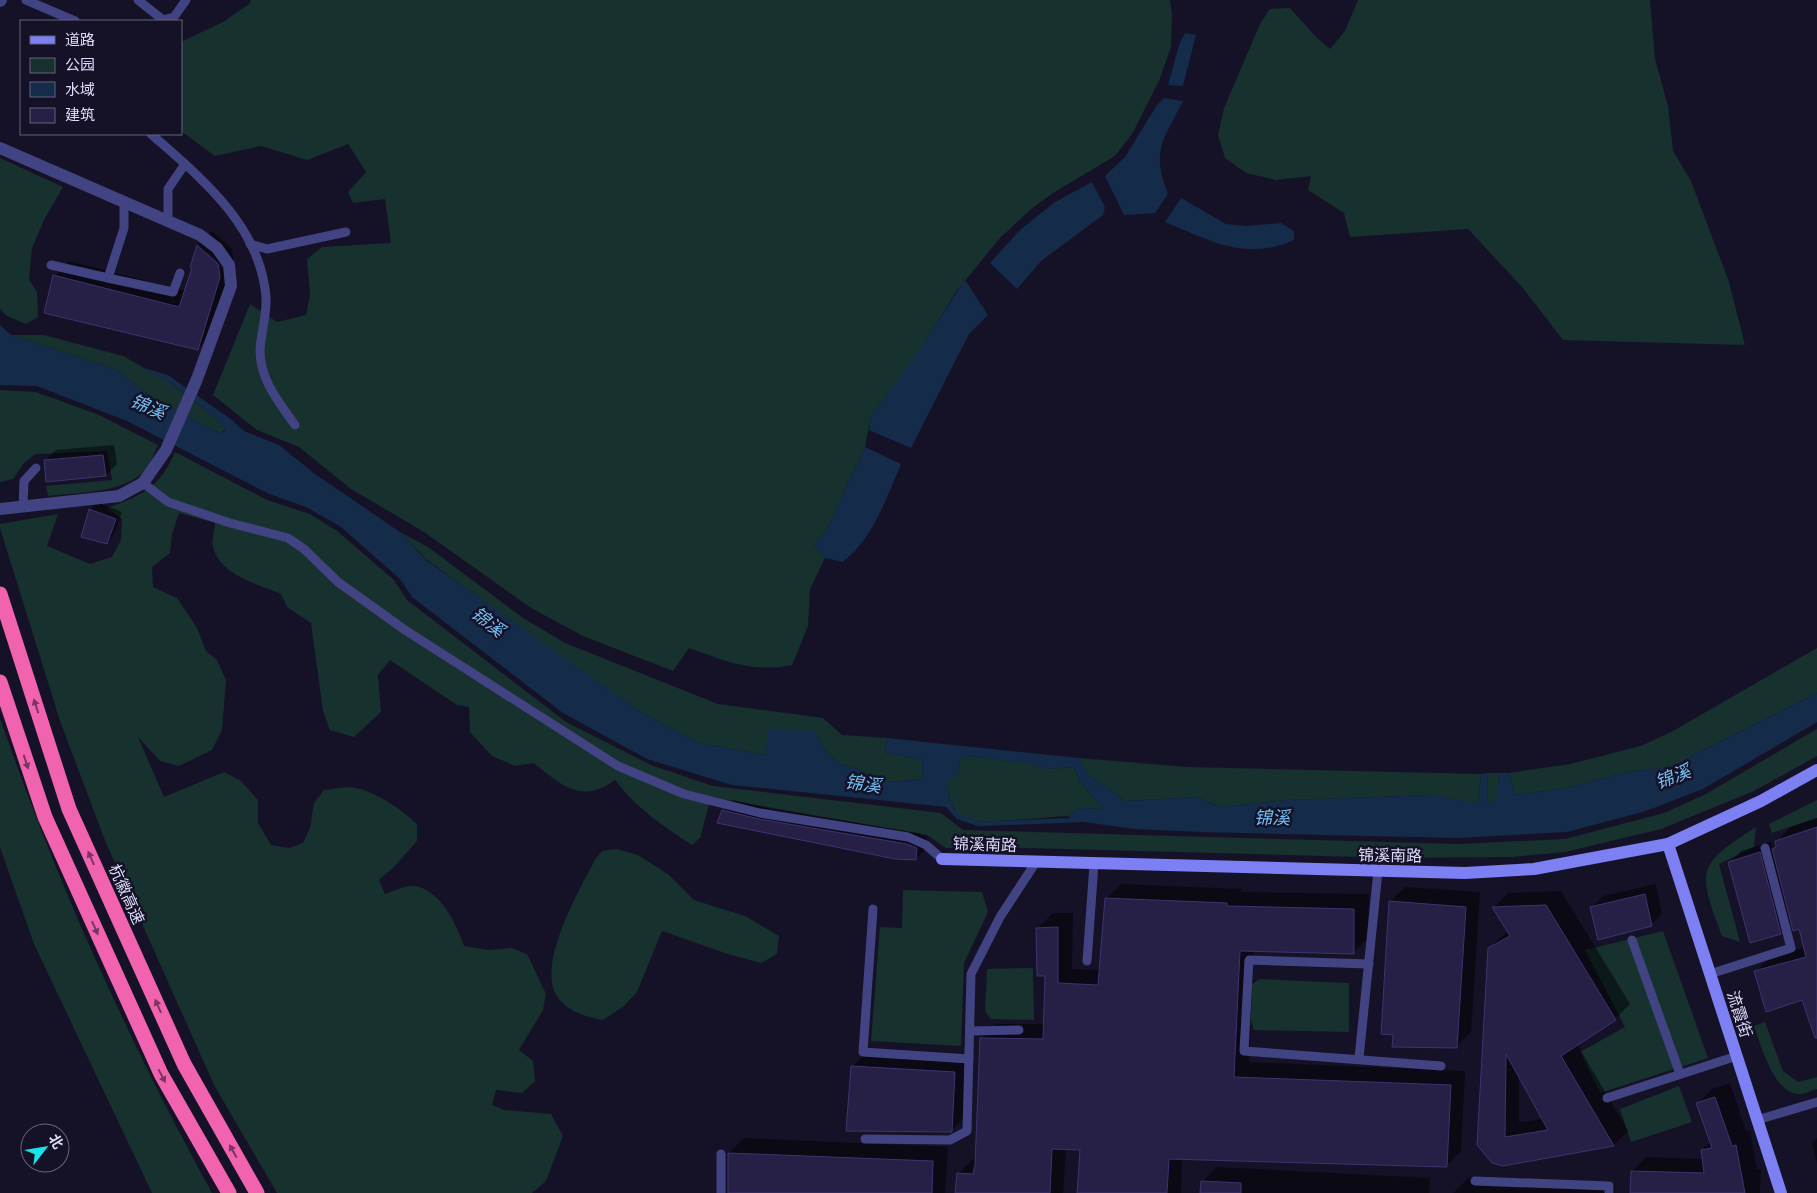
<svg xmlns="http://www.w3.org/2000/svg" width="1817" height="1193" viewBox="0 0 1817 1193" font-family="Karla,'Noto Sans SC',sans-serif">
	<rect width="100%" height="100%" fill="#151227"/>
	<g fill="#16312e">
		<path d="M 251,0 L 1170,0 L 1172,14 L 1171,47 L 1159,81 L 1132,134 L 1115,156 L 1053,193 L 1031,209 L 1000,238 L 956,292 L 918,353 L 871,416 L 865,447 L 827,529 L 814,545 L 825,558 L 810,589 L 808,626 L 792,665 C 752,673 725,661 689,648 L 673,671 L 583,636 L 531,608 L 424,532 L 351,489 L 299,447 L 257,430 L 213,395 L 250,304 L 277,322 L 306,315 L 310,295 L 307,259 L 322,247 L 391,243 L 385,199 L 353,203 L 348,192 L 366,172 L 348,144 L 307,160 L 261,146 L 215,156 L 181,131 L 181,42 L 223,22 L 249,4 Z"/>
		<polygon points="1358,0 1650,0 1655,59 1668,106 1673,151 1691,181 1729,282 1745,345 1563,340 1522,287 1468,229 1350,237 1344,213 1308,190 1311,176 1276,180 1246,173 1225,158 1218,135 1224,108 1260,24 1270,9 1290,8 1316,37 1330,49 1345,31"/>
		<polygon points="0,158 63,187 44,220 32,248 29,280 37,292 38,317 26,324 7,316 0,309"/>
		<polygon points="11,335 44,335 123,356 169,382 220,422 226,430 219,433 151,397 119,371"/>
		<path d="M 0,390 L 36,392 L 99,415 L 158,445 C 155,451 153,458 150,463 C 133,494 79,492 48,496 L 46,486 L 112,480 L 107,451 L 35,454 L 24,463 L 13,479 L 0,482 Z"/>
		<path d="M 175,452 L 267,500 L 310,514 L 337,531 L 394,580 L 407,600 L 566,722 L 651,765 L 713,786 L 941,813 L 963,830 L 1459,844 L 1565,839 L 1664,813 L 1706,794 L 1817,729 L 1817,756 L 1754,791 L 1661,829 L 1565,852 L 1512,857 L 1396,858 L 992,847 L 946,848 L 927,835 L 711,797 L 700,838 L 692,845 C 663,826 636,808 615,780 C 581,805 560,784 534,763 L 515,766 L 492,756 L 470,732 L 469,707 L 457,705 L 390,660 L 378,675 L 381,712 L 354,737 L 330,730 L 323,711 L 311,623 L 287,607 L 281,594 C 257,584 220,575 213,547 C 211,540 215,530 215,523 L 179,513 L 172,534 L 170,553 L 152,567 L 153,587 L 177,598 L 197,628 L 206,651 L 217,660 L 226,680 L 222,730 L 212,750 L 179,766 L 160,761 L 138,737 L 164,797 L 224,772 L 241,781 L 258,800 L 258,823 L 271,845 L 289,848 L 303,843 L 310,828 L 314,803 L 324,790 C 334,789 346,786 356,788 C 379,793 400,809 417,824 L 417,841 L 395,866 L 379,880 L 385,894 C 393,891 406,885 414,886 C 440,889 457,925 464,946 L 488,950 L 512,948 L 527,954 L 546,994 L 543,1010 L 519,1050 L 533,1061 L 535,1081 L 522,1093 L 496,1090 L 492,1105 L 504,1110 L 551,1114 L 563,1136 L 546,1181 L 532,1193 L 277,1193 L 214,1085 L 106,843 L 60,721 L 0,528 L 0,524 L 58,514 L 47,546 L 90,564 L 112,557 L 121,540 L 122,519 L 107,508 C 142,495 159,489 175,452 Z"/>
		<polygon points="400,532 428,547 523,618 565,643 718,704 823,718 842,735 887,738 885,752 922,760 923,779 888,782 853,767 840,764 828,754 814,731 766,755 699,743 642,713 528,634 426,559"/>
		<polygon points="1817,648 1817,693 1670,767 1628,772 1562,789 1515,795 1509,773 1570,764 1641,746 1673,731"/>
		<path d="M 0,718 C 55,879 130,1044 212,1193 L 152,1193 L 34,944 L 0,847 Z"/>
		<path d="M 970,756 L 1033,764 L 1047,769 L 1074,767 L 1080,782 L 1103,809 L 1080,808 L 1067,816 C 1054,817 973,824 969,821 C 952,813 949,799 947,782 L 958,774 L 960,759 Z"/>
		<polygon points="1079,758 1187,767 1481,774 1478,805 1434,795 1288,800 1220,807 1196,797 1126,801 1087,774"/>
		<polygon points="1488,773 1499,773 1498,801 1487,803"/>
		<polygon points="1817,800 1817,818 1772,833 1769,824"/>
		<path d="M 1756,827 L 1754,847 L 1719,864 L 1740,942 L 1722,936 C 1698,870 1695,866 1756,827 Z"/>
		<path d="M 617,849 L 638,855 L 669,875 L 694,900 L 745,916 L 779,936 L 777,954 L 761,963 L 728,954 L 662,931 L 637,992 L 624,1006 L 603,1020 C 587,1017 569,1012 559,999 C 533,968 581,887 596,858 L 602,851 Z"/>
		<polygon points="903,890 982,892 988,912 964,963 961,1046 871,1041 880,927 902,928"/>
		<polygon points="1663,931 1708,1058 1600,1093 1580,1052 1625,1027 1585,950"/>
		<polygon points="1033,968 1034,1020 991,1019 985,1011 987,969"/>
		<polygon points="1259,979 1349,983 1349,1032 1254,1030 1250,1019 1251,985"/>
		<path d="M 1765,1022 L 1783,1071 L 1798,1082 L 1817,1077 L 1817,1089 C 1812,1090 1803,1095 1798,1094 C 1773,1092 1761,1045 1754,1026 Z"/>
		<polygon points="1679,1086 1692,1122 1631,1142 1620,1109"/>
	</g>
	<g fill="#142b4a">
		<polygon points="1185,33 1196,35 1183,86 1168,85 1179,45"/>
		<path d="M 1164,98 L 1183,101 C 1163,141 1151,150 1168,194 L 1155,213 L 1124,215 L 1105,176 L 1125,157 L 1157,105 Z"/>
		<polygon points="1092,182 1105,207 1103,215 1041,261 1017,289 990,263 1021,229 1055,202"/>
		<path d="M 1181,198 L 1226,224 L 1247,226 L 1281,223 L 1294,231 L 1294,240 C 1246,262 1209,240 1165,222 Z"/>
		<polygon points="965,280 988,315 969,334 911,448 869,430 871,416 917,353"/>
		<path d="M 0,325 L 11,335 L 119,371 L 151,397 L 219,433 L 226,431 L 220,422 L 169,382 L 140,367 L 168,375 L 232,420 L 244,431 L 279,445 L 315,474 L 400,532 L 426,560 L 642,713 L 699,743 L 765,755 L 768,729 L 814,731 L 828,754 L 840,764 L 853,767 L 888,782 L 923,779 L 922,760 L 885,752 L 887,738 L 1079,758 L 1087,774 L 1126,801 L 1196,797 L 1220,807 L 1288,800 L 1434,795 L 1478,804 L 1481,774 L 1488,773 L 1487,803 L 1497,801 L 1499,773 L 1509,773 L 1515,795 L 1562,789 L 1628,772 L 1670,767 L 1817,693 L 1817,722 L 1703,789 L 1646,811 L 1567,832 L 1458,838 L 1200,832 L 1134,829 L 1077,821 L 1067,816 L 1080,808 L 1103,809 L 1080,782 L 1074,767 L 1047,769 L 1032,764 L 970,756 L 960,759 L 958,774 L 947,783 C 950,805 952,809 970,822 L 957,819 L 946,807 L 732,785 L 647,759 L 563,713 L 412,597 L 400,579 L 341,527 L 306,507 L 267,493 L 127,421 L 37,386 L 0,385 Z"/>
		<path d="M 865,447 L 901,464 C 886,499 874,537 843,562 L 825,558 L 814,545 L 827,529 Z"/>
	</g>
	<g fill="#0007" fill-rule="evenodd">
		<path d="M 212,231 L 232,249 L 234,263 L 212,335 L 198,349 L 55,276 L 69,261 L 186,291 L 198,245 ZM 206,251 L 223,267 L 222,269 L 206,254 Z"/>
		<polygon points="114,445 117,464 106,475 45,461 56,450"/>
		<polygon points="97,502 122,512 113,536 106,543 90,510"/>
		<polygon points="733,800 770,809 918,833 927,837 926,848 916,859 723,811"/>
		<polygon points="1817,818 1817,994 1755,972 1770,957 1805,947 1800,927 1792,921 1780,933 1730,862 1741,851 1771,842 1773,850 1777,845 1776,842 1791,827"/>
		<polygon points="1121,884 1242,889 1241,892 1369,894 1368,938 1353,953 1254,950 1249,1062 1465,1071 1461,1151 1446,1166 1182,1158 1181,1193 1078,1193 1081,1149 1066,1148 1063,1193 957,1193 958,1174 973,1159 976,1159 981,1039 996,1024 1045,1024 1047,975 1038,928 1053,913 1073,913 1072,969 1101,970 1106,899"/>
		<polygon points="1656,884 1662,914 1651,925 1592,907 1603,896"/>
		<polygon points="1405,887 1480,892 1471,1032 1456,1047 1390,902"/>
		<path d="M 1561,891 L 1630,1004 L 1615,1019 L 1577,1044 L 1628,1131 L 1614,1145 L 1503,1165 L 1489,948 L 1508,931 L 1494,907 L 1508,893 ZM 1519,1077 L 1543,1119 L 1519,1122 Z"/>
		<polygon points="867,1052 969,1058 966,1116 951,1131 852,1067"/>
		<polygon points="1730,1083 1746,1132 1750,1131 1757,1169 1761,1169 1760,1193 1631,1193 1632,1171 1647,1157 1704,1159 1702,1150 1711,1142 1698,1103 1712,1089"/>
		<polygon points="744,1138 948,1147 945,1193 729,1193 729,1153"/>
		<polygon points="1817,1138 1817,1163 1812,1143"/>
		<polygon points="1217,1167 1430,1178 1429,1193 1201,1193 1202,1182"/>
		<polygon points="1468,1178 1615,1185 1615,1193 1453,1193"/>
	</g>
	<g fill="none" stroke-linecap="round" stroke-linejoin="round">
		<polyline stroke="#142b4a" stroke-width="4.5" points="961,818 979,824 1080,820"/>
	</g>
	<g fill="#262047" stroke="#3d3470" fill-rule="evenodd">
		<polygon points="197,245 218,264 220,277 198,350 44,313 53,275 179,307 192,268 190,267"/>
		<polygon points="103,455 106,476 46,482 44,460"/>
		<polygon points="89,509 116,519 107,544 81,537"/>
		<polygon points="722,810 759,819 907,844 917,848 916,860 895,859 717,823"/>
		<polygon points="1817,827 1817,1038 1815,1038 1802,1000 1766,1012 1754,971 1806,957 1799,929 1793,931 1772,849 1776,847 1775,841"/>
		<polygon points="1760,852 1781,934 1750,943 1728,862"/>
		<polygon points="1645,894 1652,926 1598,940 1590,907"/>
		<polygon points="1105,898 1227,903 1227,906 1354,909 1354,954 1240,951 1234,1077 1451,1085 1447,1167 1169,1159 1167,1193 1077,1193 1080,1150 1052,1149 1050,1193 955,1193 957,1173 973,1174 975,1165 980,1038 1043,1039 1045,976 1037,976 1036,928 1058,927 1058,983 1098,985"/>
		<polygon points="1389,901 1466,907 1457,1048 1392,1047 1393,1035 1381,1034"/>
		<path d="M 1546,905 L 1616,1020 L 1561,1056 L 1614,1146 L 1503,1166 L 1492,1163 L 1477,1145 L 1488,948 L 1510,936 L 1492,907 ZM 1506,1054 L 1548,1130 L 1505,1137 Z"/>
		<polygon points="851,1066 955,1072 952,1132 846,1131"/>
		<polygon points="1715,1097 1732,1146 1736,1145 1745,1193 1630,1193 1631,1171 1704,1173 1701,1150 1712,1148 1696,1103"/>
		<polygon points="728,1153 933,1161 932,1193 728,1193"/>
		<polygon points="1201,1181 1241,1183 1241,1193 1200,1193"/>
	</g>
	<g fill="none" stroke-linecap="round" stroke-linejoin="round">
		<g stroke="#424382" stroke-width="9">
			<polyline points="26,0 75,21"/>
			<polyline points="138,0 163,20 174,17 186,0"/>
			<path d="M 151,134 C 201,178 260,225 266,297 C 267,315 261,333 260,350 C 260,380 278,401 295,425"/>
			<polyline points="168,222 168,189 185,164"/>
			<polyline points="250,244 267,249 346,232"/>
			<polyline points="51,265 108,278 124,228 124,203"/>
			<polyline points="108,278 173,292 180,273"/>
			<polyline points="143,483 168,502 230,523 288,538 304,549 338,582 405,630 618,766 684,794 760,813 908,837 926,845 942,859"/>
			<polyline points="23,507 24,481 36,468"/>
			<polyline points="873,909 863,1052 969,1059"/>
			<polyline points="1632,940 1680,1074"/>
			<polyline points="1087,961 1094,864"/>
			<polyline points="1369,964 1249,960 1244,1051 1441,1066"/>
			<polyline points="1710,974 1791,948 1765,848"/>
			<polyline points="970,1031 1019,1030"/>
			<polyline points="1359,1058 1378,871"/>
			<polyline points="1607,1098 1737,1056"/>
			<polyline points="1757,1120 1817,1102"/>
			<polyline points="865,1139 950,1140 967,1131 971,974 1000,917 1036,862"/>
			<polyline points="1475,1181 1609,1186 1609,1193"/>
			<polyline points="721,1193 721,1154"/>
		</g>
		<g stroke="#424382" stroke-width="12">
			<polyline points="0,1 1,0"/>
			<polyline points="0,148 200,235 217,248 229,265 231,286 197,379 166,450 143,483 119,496 0,509"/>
		</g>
		<g stroke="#7c80f3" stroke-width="12">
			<polyline points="1668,844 1781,1193"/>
			<polyline points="942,859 1465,873 1534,869 1668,844 1761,801 1817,770"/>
		</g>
		<g stroke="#f162af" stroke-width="15">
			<polyline points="0,594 69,809 184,1064 257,1193"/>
			<polyline points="0,682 45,817 161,1074 229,1193"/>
		</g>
	</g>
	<defs><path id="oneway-solid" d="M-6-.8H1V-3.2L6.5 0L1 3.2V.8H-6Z" transform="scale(1.25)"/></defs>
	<g fill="#783664">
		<use href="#oneway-solid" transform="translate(36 706) rotate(-108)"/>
		<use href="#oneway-solid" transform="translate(26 762) rotate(72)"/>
		<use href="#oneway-solid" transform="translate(91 858) rotate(-114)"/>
		<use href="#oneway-solid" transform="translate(95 928) rotate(66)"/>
		<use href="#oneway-solid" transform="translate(158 1006) rotate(-114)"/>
		<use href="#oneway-solid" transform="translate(162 1076) rotate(62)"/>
		<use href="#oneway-solid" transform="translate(233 1151) rotate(-119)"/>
	</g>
	<g text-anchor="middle" stroke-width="5" stroke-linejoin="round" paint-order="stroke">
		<g font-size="16" fill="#dedcfc" stroke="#151227">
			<text transform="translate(985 844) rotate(2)" y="6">锦溪南路</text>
			<text transform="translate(1390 855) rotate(1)" y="6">锦溪南路</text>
			<text transform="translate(127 894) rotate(66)" y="6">杭徽高速</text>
			<text transform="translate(1740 1014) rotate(72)" y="6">流霞街</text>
		</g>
		<g font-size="18" font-style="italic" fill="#73bff2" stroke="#151227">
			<text transform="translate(148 407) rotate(23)" y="6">锦溪</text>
			<text transform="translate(488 622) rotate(38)" y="6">锦溪</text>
			<text transform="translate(1673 777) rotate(-21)" y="6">锦溪</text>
			<text transform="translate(863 784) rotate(8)" y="6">锦溪</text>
			<text x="1272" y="824">锦溪</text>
		</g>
	</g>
	<rect x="20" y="20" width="162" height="115" fill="#151227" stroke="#65637c"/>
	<rect x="30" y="36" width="25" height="8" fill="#7c80f3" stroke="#65637c"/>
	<text x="65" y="45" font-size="15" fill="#dedcfc">道路</text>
	<rect x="30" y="58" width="25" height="15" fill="#16312e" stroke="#65637c"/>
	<text x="65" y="70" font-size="15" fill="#dedcfc">公园</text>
	<rect x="30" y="82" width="25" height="15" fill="#142b4a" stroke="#65637c"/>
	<text x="65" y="95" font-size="15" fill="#dedcfc">水域</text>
	<rect x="30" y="108" width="25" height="15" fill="#262047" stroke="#65637c"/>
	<text x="65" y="120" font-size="15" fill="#dedcfc">建筑</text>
	<g transform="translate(45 1148) rotate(59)"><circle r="24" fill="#151227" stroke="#65637c"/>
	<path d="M0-4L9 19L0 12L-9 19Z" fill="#1ae2ea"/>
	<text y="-8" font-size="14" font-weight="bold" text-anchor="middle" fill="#dedcfc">北</text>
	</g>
</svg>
